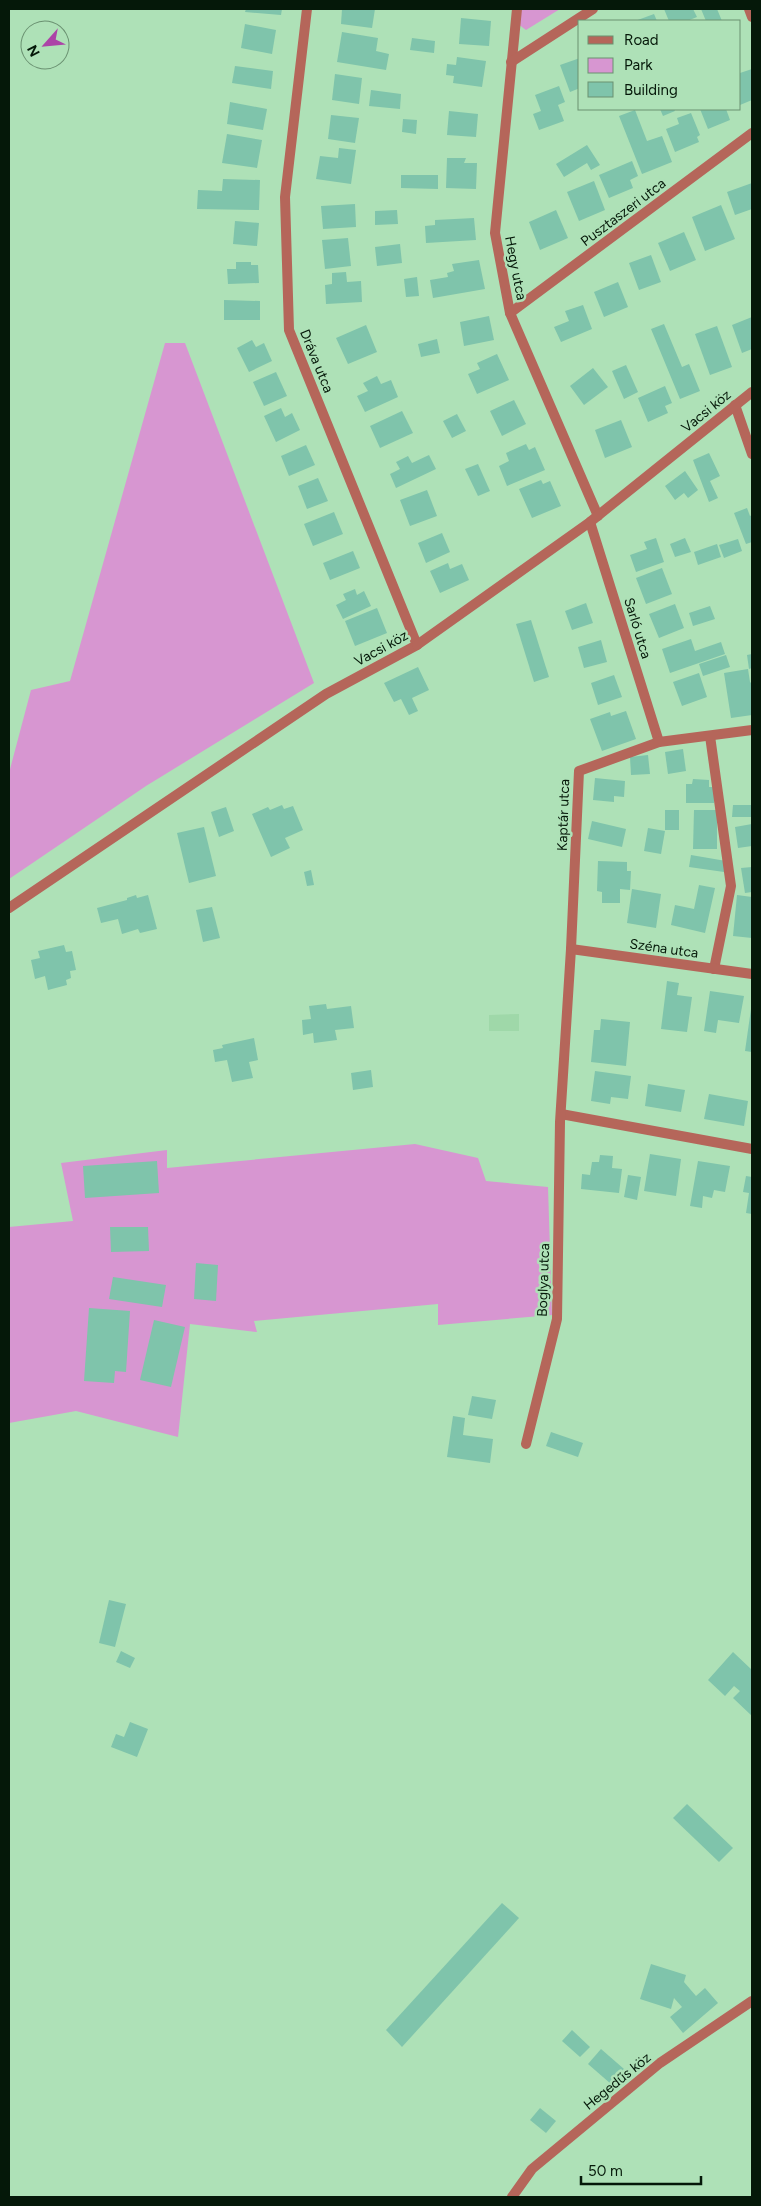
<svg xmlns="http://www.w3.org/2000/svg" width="761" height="2206" viewBox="0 0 761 2206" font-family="Figtree,sans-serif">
	<rect width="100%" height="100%" fill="#aee1b7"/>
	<polygon fill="#9fd8a9" points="519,1014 519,1031 489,1031 489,1015"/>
	<g fill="#d796d1">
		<polygon points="520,9 560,9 526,30 518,24"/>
		<polygon points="165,343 185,343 314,683 146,786 9,879 9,773 31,690 70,681"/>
		<polygon points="415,1144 478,1158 486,1181 548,1187 552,1315 438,1325 438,1304 254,1321 257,1332 190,1324 178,1437 76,1411 9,1423 9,1227 73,1221 61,1163 167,1150 167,1168"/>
	</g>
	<g fill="#7fc4ab">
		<polygon points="246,9 282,9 281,15 245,12"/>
		<polygon points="342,9 375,9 372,28 341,24"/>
		<polygon points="664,9 693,9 697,17 687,21 669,21"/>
		<polygon points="701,9 717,9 722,21 706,21"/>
		<polygon points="654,14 657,21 635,21"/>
		<polygon points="461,18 491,21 489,46 459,44"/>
		<polygon points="245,24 276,30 272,54 241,48"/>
		<polygon points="342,32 378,38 376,51 389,54 386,70 337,62"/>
		<polygon points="412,38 435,41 434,53 410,50"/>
		<polygon points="457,57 486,61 482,87 453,83 454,76 446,75 447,64 456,65"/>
		<polygon points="580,58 580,88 570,92 560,65"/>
		<polygon points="235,66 273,71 271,89 232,83"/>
		<polygon points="752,69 752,100 740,105 740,73"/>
		<polygon points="335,74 362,78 359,104 332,100"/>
		<polygon points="559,86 565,102 558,105 564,121 539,130 533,114 541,111 535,95"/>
		<polygon points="371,90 401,94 400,109 369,106"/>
		<polygon points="230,102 267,109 263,130 227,124"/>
		<polygon points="660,109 674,109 675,111 663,116"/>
		<polygon points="700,109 726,109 730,120 708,129"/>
		<polygon points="635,110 647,141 662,136 672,162 642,174 619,116"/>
		<polygon points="449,111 478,114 476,137 447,135"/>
		<polygon points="691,113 700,135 697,137 699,142 675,152 666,129 679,124 677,118"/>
		<polygon points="331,115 359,118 355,143 328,139"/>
		<polygon points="403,119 417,120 416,134 402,132"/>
		<polygon points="227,134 262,140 257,168 222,163"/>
		<polygon points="587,145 600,165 591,170 587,163 564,177 556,164"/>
		<polygon points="339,148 356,150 351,184 316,179 320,156 338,158"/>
		<polygon points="447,158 466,158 464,163 477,163 476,189 446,188"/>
		<polygon points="632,161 638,176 630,180 633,188 609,198 599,175"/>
		<polygon points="401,175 438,175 438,189 401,188"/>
		<polygon points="223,179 260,180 259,210 197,209 198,190 222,191"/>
		<polygon points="594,181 605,210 579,221 567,192"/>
		<polygon points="752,183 752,209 735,215 727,192"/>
		<polygon points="355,204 356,227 323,229 321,206"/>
		<polygon points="721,205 735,239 705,251 692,217"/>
		<polygon points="397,210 398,224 375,225 375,211"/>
		<polygon points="556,210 568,238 540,250 529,222"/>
		<polygon points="474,218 476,240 426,243 425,226 435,225 435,220"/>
		<polygon points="235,221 259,223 257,246 233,244"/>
		<polygon points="684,232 696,260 670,271 658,243"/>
		<polygon points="348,238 351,266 325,269 322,240"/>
		<polygon points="400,244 402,263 377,266 375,247"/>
		<polygon points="651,255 661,282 639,290 629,263"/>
		<polygon points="479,260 485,289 433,298 430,280 448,277 447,273 454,271 452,264"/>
		<polygon points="236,262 251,262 251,265 258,265 259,283 228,284 227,269 236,269"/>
		<polygon points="346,272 347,282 361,281 362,302 326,304 325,285 332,284 332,273"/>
		<polygon points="417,277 419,296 406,297 404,279"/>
		<polygon points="618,282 628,307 604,317 594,292"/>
		<polygon points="224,300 260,301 260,320 224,320"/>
		<polygon points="583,305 592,329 561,342 554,327 569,321 565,311"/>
		<polygon points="489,316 494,340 464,346 460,322"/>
		<polygon points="752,317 752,349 742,353 732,325"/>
		<polygon points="664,324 682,367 689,364 700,391 680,399 651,329"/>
		<polygon points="366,325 377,352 348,364 336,338"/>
		<polygon points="717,326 732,367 710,375 695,334"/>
		<polygon points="437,339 440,353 421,357 418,344"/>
		<polygon points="252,340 256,347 264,343 272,361 249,372 237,348"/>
		<polygon points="497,354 509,380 477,394 468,374 480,369 477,363"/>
		<polygon points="626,365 638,392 624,399 612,371"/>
		<polygon points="593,368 608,387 584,405 570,386"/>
		<polygon points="276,372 287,396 264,406 253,382"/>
		<polygon points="377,376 381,384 391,380 398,397 365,412 357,396 368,391 363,383"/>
		<polygon points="665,386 672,403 665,406 668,413 648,422 638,398"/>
		<polygon points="514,400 526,424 502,436 490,411"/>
		<polygon points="281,408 285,417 292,413 300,430 276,442 264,416"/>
		<polygon points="402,411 413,433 380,448 370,426"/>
		<polygon points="457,414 466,431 452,438 443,421"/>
		<polygon points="621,420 632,447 605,458 595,430"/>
		<polygon points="526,444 529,450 535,447 545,470 507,486 499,466 509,461 506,453"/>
		<polygon points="306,445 315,465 289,476 281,456"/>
		<polygon points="709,453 720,476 710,481 718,498 709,502 693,460"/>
		<polygon points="429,455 436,469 396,488 390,474 400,469 396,462 408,456 412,463"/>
		<polygon points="478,464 490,491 478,496 465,469"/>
		<polygon points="685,471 698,490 688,498 684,493 675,500 665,486"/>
		<polygon points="318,478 328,501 307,509 298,486"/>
		<polygon points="541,480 543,484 550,481 561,506 532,518 519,489"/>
		<polygon points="427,490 437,516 410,526 400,500"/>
		<polygon points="747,508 750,516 752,515 752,542 746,544 734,513"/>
		<polygon points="334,512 343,534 313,546 304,524"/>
		<polygon points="442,533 450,552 426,563 418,543"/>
		<polygon points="656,538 664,562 636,572 630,555 647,549 644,542"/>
		<polygon points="685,538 691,552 675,557 670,544"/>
		<polygon points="738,539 742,551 724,558 719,545"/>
		<polygon points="717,544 721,557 698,565 694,552"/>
		<polygon points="353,551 360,568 330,580 323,563"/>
		<polygon points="448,563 450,569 462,564 469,580 440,593 430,571"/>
		<polygon points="662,568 672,594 646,604 636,578"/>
		<polygon points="355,589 357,595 364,591 371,606 343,619 336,605 346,600 343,594"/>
		<polygon points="586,603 593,623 572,630 565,611"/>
		<polygon points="675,604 684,628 659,638 649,614"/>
		<polygon points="710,606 715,619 693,626 689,613"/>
		<polygon points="377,608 387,633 355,646 345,621"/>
		<polygon points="531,620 549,677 534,682 516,624"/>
		<polygon points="691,639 695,651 721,642 725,654 670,673 662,649"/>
		<polygon points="601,640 607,662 584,668 578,647"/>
		<polygon points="752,654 752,668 749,669 747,655"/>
		<polygon points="726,655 730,667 703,676 699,664"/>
		<polygon points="418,667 429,690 412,698 418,711 409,715 401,699 394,702 384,683"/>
		<polygon points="748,669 750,682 752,684 752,715 731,718 724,673"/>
		<polygon points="699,673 707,697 682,706 673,682"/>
		<polygon points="614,675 622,697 598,705 591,683"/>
		<polygon points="626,711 636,739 602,751 590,719 610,712 611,716"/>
		<polygon points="683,749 686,771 668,774 665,752"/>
		<polygon points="648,755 650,774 631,775 630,757"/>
		<polygon points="595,778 625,781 624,797 614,796 614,802 593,800"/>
		<polygon points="693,779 709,780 709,787 714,787 714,803 686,803 686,784 692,784"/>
		<polygon points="282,805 284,809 293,806 303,830 285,838 290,848 271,857 252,814 268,807 270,810"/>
		<polygon points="733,805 752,805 752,817 732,817"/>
		<polygon points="226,807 234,831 219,837 211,812"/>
		<rect x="665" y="810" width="14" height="20"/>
		<polygon points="694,810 717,810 717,849 693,849"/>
		<polygon points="592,821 626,829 622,847 588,839"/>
		<polygon points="752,824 752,846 738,848 735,827"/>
		<polygon points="204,827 216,876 189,883 177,833"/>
		<polygon points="648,828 665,831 661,854 644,851"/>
		<polygon points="691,855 726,861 724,872 689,867"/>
		<polygon points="598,861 627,862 627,871 631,871 630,890 620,889 620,903 602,903 602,892 597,891"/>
		<polygon points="752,867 752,892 745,893 741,868"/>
		<polygon points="311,870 314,885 307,886 304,872"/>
		<polygon points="699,885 715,888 705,933 671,925 675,905 694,909"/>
		<polygon points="632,889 661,894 656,928 627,923"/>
		<polygon points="136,895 137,898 148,895 157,929 140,933 138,929 122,934 118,919 101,923 97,908 127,900 127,898"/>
		<polygon points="737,895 752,897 752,938 733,936"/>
		<polygon points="212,907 220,938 203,942 196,910"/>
		<polygon points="64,945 66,952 72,951 76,970 70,971 71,978 66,980 67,985 48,990 45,976 35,979 31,960 40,958 38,951"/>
		<polygon points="667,981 679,983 677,995 692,997 687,1032 661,1029"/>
		<polygon points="710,991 744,996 739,1023 718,1020 716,1033 704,1031"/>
		<polygon points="326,1004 327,1009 351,1006 354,1028 335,1030 337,1040 314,1043 313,1033 303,1035 302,1020 311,1019 309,1006"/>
		<polygon points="751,1009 752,1009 752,1052 745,1051"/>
		<polygon points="601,1019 630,1022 626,1066 591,1062 594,1030 600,1030"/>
		<polygon points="254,1038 258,1060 249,1062 253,1078 232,1082 227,1060 215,1062 213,1050 223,1048 222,1045"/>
		<polygon points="371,1070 373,1087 353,1090 351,1073"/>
		<polygon points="595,1071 631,1076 628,1099 611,1097 610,1104 591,1101"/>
		<polygon points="648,1084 685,1090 681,1112 645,1106"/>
		<polygon points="709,1094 748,1101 744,1126 704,1119"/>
		<polygon points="650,1154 681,1159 676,1196 644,1191"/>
		<polygon points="600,1155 613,1156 612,1168 622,1169 619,1193 581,1189 582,1174 590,1175 592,1162 599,1162"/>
		<polygon points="157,1161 159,1193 85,1198 83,1166"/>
		<polygon points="698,1161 730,1166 725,1192 714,1190 712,1198 703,1196 702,1208 690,1206"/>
		<polygon points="628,1175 641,1177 637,1200 624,1197"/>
		<polygon points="746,1176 752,1177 752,1214 746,1213 749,1193 743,1192"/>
		<polygon points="110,1227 148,1227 149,1251 111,1252"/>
		<polygon points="196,1263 218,1265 216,1301 194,1299"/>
		<polygon points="113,1277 166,1285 162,1307 109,1299"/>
		<polygon points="89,1308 130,1311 126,1372 115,1371 114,1383 84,1381"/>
		<polygon points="154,1320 185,1327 171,1387 140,1380"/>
		<polygon points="472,1396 496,1400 492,1419 468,1415"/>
		<polygon points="453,1416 465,1418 463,1435 493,1439 490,1463 447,1457"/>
		<polygon points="551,1432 583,1443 578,1457 546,1446"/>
		<polygon points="109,1600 126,1604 115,1647 99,1643"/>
		<polygon points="121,1651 135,1658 130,1668 116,1662"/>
		<polygon points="733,1652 752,1670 752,1716 733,1698 740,1691 734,1686 725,1696 708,1680"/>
		<polygon points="130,1722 148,1729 137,1757 111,1747 116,1734 124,1737"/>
		<polygon points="687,1804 733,1848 719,1862 673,1818"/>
		<polygon points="502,1903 519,1918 402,2047 386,2030"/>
		<polygon points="651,1964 686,1975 684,1982 696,1996 705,1988 718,2003 683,2033 670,2017 682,2007 674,1998 671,2009 640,1999"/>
		<polygon points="572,2030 590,2047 580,2057 562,2041"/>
		<polygon points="601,2049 624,2069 611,2084 588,2064"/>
		<polygon points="540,2108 556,2121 546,2133 530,2120"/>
	</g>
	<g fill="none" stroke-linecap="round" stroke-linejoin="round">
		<g stroke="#b5665a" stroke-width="10">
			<polyline points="517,9 495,233 510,313 598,516"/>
			<polyline points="749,9 752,17"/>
			<polyline points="511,62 593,9"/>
			<polyline points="510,313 752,133"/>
			<polyline points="735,405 752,454"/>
			<polyline points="590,522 659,742"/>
			<polyline points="710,736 731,886 714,969"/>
			<polyline points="9,908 326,694 417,645 289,330 285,197 307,9"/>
			<polyline points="571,949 752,974"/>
			<polyline points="561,1114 752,1149"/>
			<polyline points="526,1444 557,1319 560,1122 571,949 579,771 659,742 752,730"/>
			<polyline points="512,2197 532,2169 660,2063 752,2001"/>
		</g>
		<polyline stroke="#b5665a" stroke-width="10" points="417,645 590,522 752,392"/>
	</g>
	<g text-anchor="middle" stroke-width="5" stroke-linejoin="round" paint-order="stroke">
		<g font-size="14" fill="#051809" stroke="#aee1b7">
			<text transform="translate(623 212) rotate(-37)" y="5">Pusztaszeri utca</text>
			<text transform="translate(516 268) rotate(79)" y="5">Hegy utca</text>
			<text transform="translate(317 361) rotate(68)" y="5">Dráva utca</text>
			<text transform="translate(706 411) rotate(-39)" y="5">Vacsi köz</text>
			<text transform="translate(638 628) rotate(73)" y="5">Sarló utca</text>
			<text transform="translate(381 648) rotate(-29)" y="5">Vacsi köz</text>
			<text transform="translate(563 815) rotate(-88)" y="5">Kaptár utca</text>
			<text transform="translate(664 948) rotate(8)" y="5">Széna utca</text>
			<text transform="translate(543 1280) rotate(-88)" y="5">Boglya utca</text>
			<text transform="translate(617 2081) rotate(-39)" y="5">Hegedűs köz</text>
		</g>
	</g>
	<rect width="761" height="2206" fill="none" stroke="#051809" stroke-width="20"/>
	<rect x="578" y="20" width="162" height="90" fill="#aee1b7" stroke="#6a9171"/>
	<rect x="588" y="36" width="25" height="8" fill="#b5665a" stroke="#6a9171"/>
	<text x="624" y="45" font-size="15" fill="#051809">Road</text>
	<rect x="588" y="58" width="25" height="15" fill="#d796d1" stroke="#6a9171"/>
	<text x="624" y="70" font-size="15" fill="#051809">Park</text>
	<rect x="588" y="82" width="25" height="15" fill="#7fc4ab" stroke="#6a9171"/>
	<text x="624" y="95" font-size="15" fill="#051809">Building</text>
	<g transform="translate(45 45) rotate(243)"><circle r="24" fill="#aee1b7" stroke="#6a9171"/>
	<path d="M0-4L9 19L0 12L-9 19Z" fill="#ac44a7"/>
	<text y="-8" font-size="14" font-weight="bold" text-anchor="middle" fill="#051809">N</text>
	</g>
	<path d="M581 2176v8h120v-8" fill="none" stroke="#051809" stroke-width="2.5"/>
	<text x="588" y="2176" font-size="15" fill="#051809" stroke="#aee1b7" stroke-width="4" paint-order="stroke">50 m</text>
</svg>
